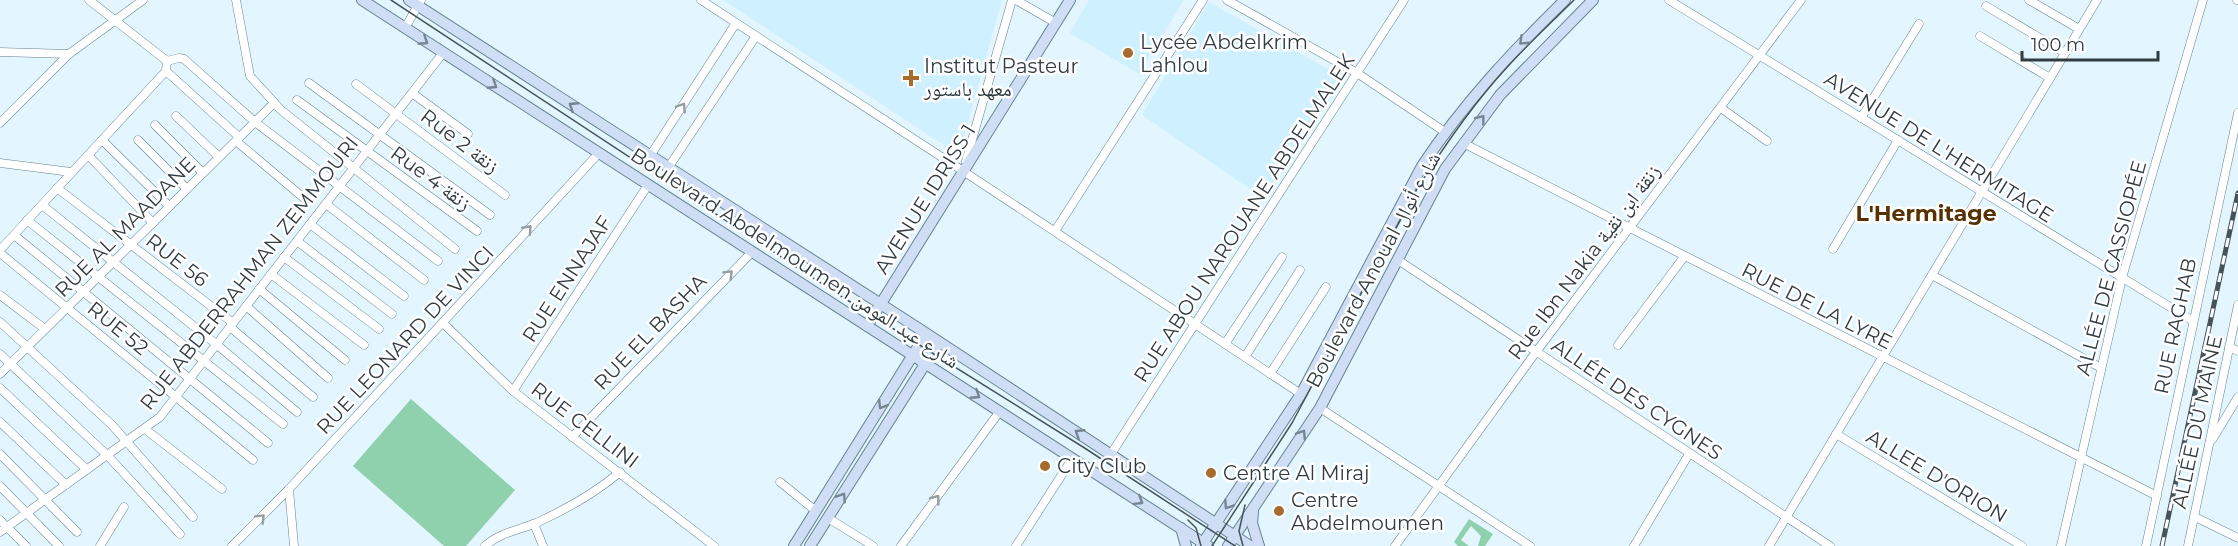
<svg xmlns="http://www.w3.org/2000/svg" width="2238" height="546" viewBox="0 0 2238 546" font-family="Montserrat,'Noto Naskh Arabic',sans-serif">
	<rect width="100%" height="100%" fill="#e3f6ff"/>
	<g fill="#cff0fe">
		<polygon points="723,0 1002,0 959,155"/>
		<polygon points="1089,0 1184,0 1139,74 1070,33"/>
		<polygon points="1209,2 1344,78 1263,198 1142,115"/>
	</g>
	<g fill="#8fd0ad">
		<polygon points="411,399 515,490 466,546 444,546 353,466"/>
		<polygon points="1469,519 1493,534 1485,546 1478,546 1481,536 1471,526 1461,540 1469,546 1458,546 1454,542"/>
	</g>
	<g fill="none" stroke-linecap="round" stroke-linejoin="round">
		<defs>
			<g id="street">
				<polyline points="89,0 167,61"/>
				<polyline points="236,0 250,76 281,110 455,249"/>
				<polyline points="701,0 963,171 1301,394"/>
				<polyline points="1016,0 1056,23"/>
				<polyline points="1227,0 1357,73 1445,132"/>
				<polyline points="1669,0 2193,321"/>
				<polyline points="2029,0 2079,29"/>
				<polyline points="2237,0 2238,0"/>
				<polyline points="1986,6 2065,53"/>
				<polyline points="405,28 421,0"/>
				<polyline points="1980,36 2050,78"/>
				<polyline points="0,52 69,54"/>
				<polyline points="167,61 179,58 184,59 255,122 438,261"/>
				<polyline points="166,71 239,137"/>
				<polyline points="309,83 490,215"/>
				<polyline points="356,84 505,195"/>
				<polyline points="412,93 468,134"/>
				<polyline points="297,100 477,231"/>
				<polyline points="1721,108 1767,141"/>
				<polyline points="176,116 219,157"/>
				<polyline points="1861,118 1919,24"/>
				<polyline points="0,123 69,54 143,0"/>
				<polyline points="155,125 203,173"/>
				<polyline points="102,140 169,206"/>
				<polyline points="138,140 187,189"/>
				<polyline points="236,141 305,199"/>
				<polyline points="1463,143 2157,496"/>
				<polyline points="88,155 153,223"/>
				<polyline points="650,156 736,23"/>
				<polyline points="966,161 1012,0"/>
				<polyline points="0,163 71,172"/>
				<polyline points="668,168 756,36"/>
				<polyline points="57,188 233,323"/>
				<polyline points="326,204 424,280"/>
				<polyline points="42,205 216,344 297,412"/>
				<polyline points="27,220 283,424"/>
				<polyline points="310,224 404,296"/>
				<polyline points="1055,231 1203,0"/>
				<polyline points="14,235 268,443"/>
				<polyline points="297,241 392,314"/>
				<polyline points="1833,249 1898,140"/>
				<polyline points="0,250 166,71 167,61"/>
				<polyline points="0,253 253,460"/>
				<polyline points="284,257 379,329"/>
				<polyline points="1398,260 1830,546"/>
				<polyline points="271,274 364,345"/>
				<polyline points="1932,275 2101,368"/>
				<polyline points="259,289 345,360"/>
				<polyline points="0,295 45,329"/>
				<polyline points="246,306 328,378"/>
				<polyline points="0,322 112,425 193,517"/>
				<polyline points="443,323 513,391 714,546"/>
				<polyline points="230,327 313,397"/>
				<polyline points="1225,344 1282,257"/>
				<polyline points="1618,345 1684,257"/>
				<polyline points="2229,347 2238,351"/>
				<polyline points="0,354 108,456 180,534"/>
				<polyline points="1245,357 1300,270"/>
				<polyline points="0,374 274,103"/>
				<polyline points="1270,374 1326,287"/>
				<polyline points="0,388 87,470"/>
				<polyline points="513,391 648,185"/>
				<polyline points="1320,408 1530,546"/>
				<polyline points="0,422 66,485"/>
				<polyline points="145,429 222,489"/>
				<polyline points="1836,434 2022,546"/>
				<polyline points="572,437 752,252"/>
				<polyline points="2212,440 2238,397"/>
				<polyline points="0,454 77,532"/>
				<polyline points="1111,454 1404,0"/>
				<polyline points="780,482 816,511"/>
				<polyline points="0,486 59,546"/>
				<polyline points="289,489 294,546"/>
				<polyline points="2195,517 2238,538"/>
				<polyline points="828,518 873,546"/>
				<polyline points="0,520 26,546"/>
				<polyline points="534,524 543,546"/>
				<polyline points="0,532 160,417 443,53"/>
				<polyline points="100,546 124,507"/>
				<polyline points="232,546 289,489 599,153"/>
				<path d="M 485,546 C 499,533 519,530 536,523 C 567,509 594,494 620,472"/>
				<polyline points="901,546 1000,411"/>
				<polyline points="1016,546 1072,459"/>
				<polyline points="1395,546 1536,352 1801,0"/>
				<polyline points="1634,546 1689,454"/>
				<polyline points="1769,546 2097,0"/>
				<polyline points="2061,546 2122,278 2203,0"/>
				<polyline points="2146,546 2238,113"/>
				<polyline points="2188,546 2238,305"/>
			</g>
			<g id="secondary">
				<polyline points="362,0 1208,546"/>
				<polyline points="409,0 921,330 1250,546"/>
				<polyline points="867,326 1070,0"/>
				<polyline points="1253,512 1252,523 1259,546"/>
				<polyline points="1181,528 1186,546"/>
				<polyline points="794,546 926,334"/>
				<polyline points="810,546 939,342"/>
				<path d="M 1201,546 L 1301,394 L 1422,166 C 1463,104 1512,52 1565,0"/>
				<polyline points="1228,546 1320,408 1445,169 1500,95 1593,0"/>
			</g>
		</defs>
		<use href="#street" stroke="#65838f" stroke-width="9"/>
		<use href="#secondary" stroke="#65838f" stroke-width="12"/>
		<use href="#street" stroke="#fff" stroke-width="8"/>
		<use href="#secondary" stroke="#cfdef5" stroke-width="10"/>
		<g stroke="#46545a" stroke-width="1.5">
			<polyline points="391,0 836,293 1083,447 1235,546"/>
			<polyline points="1188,520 1196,528 1201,546"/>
			<path d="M 1212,546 L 1292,423 L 1417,189 C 1444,146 1473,104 1508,66 C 1529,43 1552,22 1574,0"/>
			<polyline points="1243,546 1239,531 1245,505"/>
		</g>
		<defs>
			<polyline id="rail" points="2162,546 2238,193"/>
		</defs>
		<use href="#rail" stroke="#46545a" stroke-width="5"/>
		<use href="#rail" stroke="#fff" stroke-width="3" stroke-dasharray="9" stroke-linecap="butt"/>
	</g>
	<defs><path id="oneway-chevron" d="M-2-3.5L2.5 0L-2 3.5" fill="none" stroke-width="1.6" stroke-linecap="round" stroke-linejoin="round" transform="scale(1.5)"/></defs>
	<g stroke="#778592">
		<use href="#oneway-chevron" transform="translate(424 41) rotate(33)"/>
		<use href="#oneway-chevron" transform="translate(1523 41) rotate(136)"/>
		<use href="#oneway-chevron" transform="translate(493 85) rotate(33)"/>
		<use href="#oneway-chevron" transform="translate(573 106) rotate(-147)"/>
		<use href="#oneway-chevron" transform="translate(1481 119) rotate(-52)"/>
		<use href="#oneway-chevron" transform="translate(976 395) rotate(33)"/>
		<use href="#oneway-chevron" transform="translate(882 405) rotate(122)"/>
		<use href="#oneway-chevron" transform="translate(1079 433) rotate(-147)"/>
		<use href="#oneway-chevron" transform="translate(1302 434) rotate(-57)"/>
		<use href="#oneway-chevron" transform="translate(842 497) rotate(-57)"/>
		<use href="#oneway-chevron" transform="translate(1139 501) rotate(32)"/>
		<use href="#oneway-chevron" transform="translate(1228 505) rotate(123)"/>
	</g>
	<g stroke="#979ea0">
		<use href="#oneway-chevron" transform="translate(682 107) rotate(-57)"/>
		<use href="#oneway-chevron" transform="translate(528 229) rotate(-48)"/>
		<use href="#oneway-chevron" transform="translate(729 274) rotate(-45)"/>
		<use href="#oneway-chevron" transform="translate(936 499) rotate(-53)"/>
		<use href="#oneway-chevron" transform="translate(261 518) rotate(-45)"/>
	</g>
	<g fill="#a86b2e" stroke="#fff" stroke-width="2">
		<circle cx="1128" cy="53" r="6"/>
		<path d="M908 69h6v6h6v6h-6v6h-6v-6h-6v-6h6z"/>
		<circle cx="1045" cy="466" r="6"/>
		<circle cx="1211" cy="473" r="6"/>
		<circle cx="1279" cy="511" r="6"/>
	</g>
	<g text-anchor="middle" stroke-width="5" stroke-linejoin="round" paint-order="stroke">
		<g font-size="20" fill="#2f3c41" stroke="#fff" text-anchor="start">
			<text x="1140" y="49">Lycée Abdelkrim<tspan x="1140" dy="23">Lahlou</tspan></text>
			<text x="924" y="73">Institut Pasteur<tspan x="924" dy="23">معهد باستور</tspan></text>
			<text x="1057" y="473">City Club</text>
			<text x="1223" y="480">Centre Al Miraj</text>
			<text x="1291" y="507">Centre<tspan x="1291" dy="23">Abdelmoumen</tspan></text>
		</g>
		<g font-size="20" fill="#2f3c41" stroke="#fff">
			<text transform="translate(460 141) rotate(37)" y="7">Rue 2 زنقة</text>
			<text transform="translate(1939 147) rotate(32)" y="7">AVENUE DE L'HERMITAGE</text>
			<text transform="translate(431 178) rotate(36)" y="7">Rue 4 زنقة</text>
			<text transform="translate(925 199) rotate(-58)" y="7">AVENUE IDRISS 1</text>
			<text transform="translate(1244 218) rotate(-57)" y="7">RUE ABOU NAROUANE ABDELMALEK</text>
			<text transform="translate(125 227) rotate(-45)" y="7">RUE AL MAADANE</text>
			<text transform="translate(795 258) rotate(33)" y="7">Boulevard Abdelmoumen شارع عبد المومن</text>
			<text transform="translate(177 260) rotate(38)" y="7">RUE 56</text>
			<text transform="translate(1584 262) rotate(-53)" y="7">Rue Ibn Nakia زنقة ابن نقية</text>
			<text transform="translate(2111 268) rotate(-75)" y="7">ALLÉE DE CASSIOPÉE</text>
			<text transform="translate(1373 270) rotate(-62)" y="7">Boulevard Anoual شارع أنوال</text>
			<text transform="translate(249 273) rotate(-52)" y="7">RUE ABDERRAHMAN ZEMMOURI</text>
			<text transform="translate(567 279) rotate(-57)" y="7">RUE ENNAJAF</text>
			<text transform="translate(1817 306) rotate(27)" y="7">RUE DE LA LYRE</text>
			<text transform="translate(2175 326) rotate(-78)" y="7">RUE RAGHAB</text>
			<text transform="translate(118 328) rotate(39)" y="7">RUE 52</text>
			<text transform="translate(650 332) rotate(-46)" y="7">RUE EL BASHA</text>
			<text transform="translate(405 340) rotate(-47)" y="7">RUE LEONARD DE VINCI</text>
			<text transform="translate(1637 399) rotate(34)" y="7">ALLÉE DES CYGNES</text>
			<text transform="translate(2197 422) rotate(-78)" y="7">ALLÉE DU MAINE</text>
			<text transform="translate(585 425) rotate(37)" y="7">RUE CELLINI</text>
			<text transform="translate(1937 476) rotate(31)" y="7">ALLEE D'ORION</text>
		</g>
		<g font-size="22" font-weight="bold" fill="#583101" stroke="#fff">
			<text x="1926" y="221">L'Hermitage</text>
		</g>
	</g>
	<path d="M2022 51v9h136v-9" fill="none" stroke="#2f3c41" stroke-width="3"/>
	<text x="2031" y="51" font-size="18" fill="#2f3c41" stroke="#ffffff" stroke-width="4.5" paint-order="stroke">100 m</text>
</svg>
